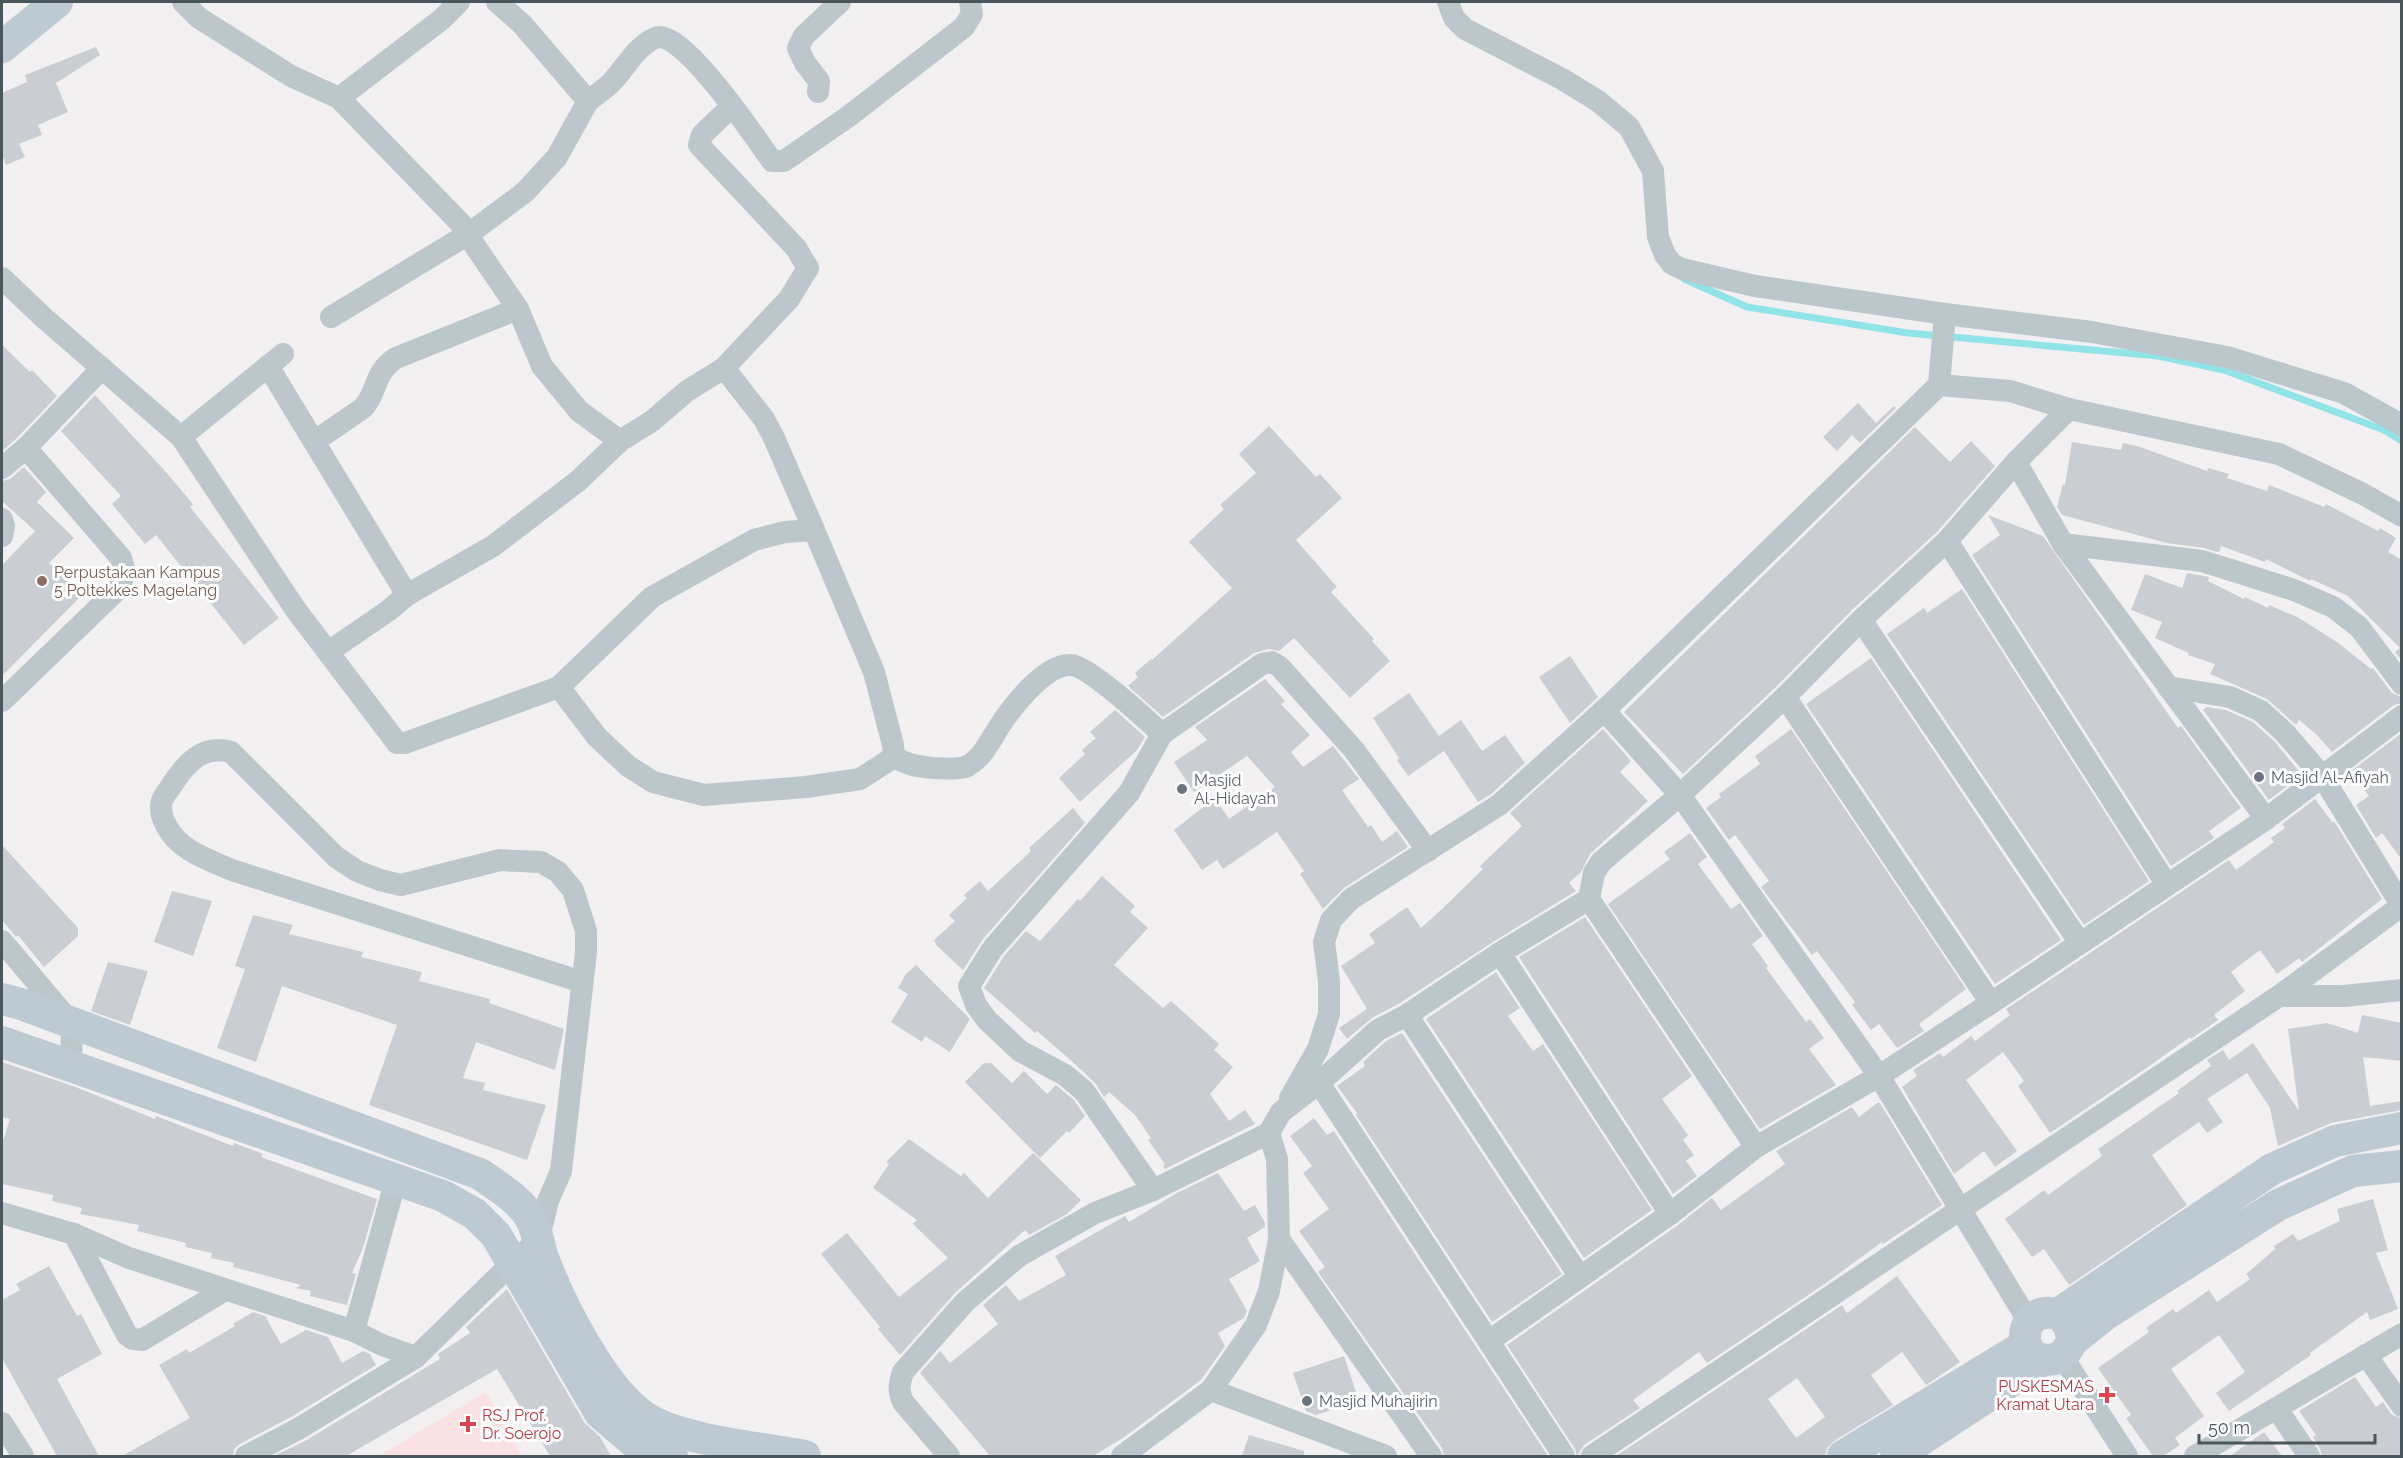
<svg xmlns="http://www.w3.org/2000/svg" width="2403" height="1458" viewBox="0 0 2403 1458" font-family="Raleway,sans-serif">
	<rect width="100%" height="100%" fill="#f2f0f0"/>
	<polygon fill="#fae2e4" points="486,1392 522,1456 379,1456"/>
	<g fill="none" stroke-linecap="round" stroke-linejoin="round">
		<polyline stroke="#90e4e8" stroke-width="7" points="1684,279 1747,307 1908,333 2158,356 2224,370 2384,430 2402,441"/>
	</g>
	<g fill="#caced2" fill-rule="evenodd">
		<polygon points="96,47 100,55 56,83 68,112 38,125 42,135 19,144 25,157 6,165 2,154 2,93 27,82 25,75"/>
		<polygon points="2,345 30,372 32,370 57,396 17,438 2,451"/>
		<polygon points="95,395 165,471 193,504 190,507 279,618 244,645 156,535 145,544 112,504 121,496 61,431"/>
		<polygon points="1858,403 1876,423 1894,406 1896,408 1860,443 1852,435 1837,451 1823,437"/>
		<polygon points="1269,426 1316,477 1320,474 1342,498 1296,540 1337,587 1331,592 1374,639 1372,641 1390,661 1350,698 1294,638 1279,651 1269,649 1254,653 1163,717 1128,686 1138,677 1135,673 1151,659 1152,660 1232,588 1189,542 1224,509 1220,505 1256,473 1239,454"/>
		<polygon points="1915,427 1950,462 1971,441 1995,466 1937,532 1852,610 1776,687 1683,774 1624,712"/>
		<polygon points="2072,442 2121,450 2123,443 2140,447 2207,471 2208,468 2229,474 2227,478 2267,491 2269,485 2324,507 2326,504 2378,531 2380,528 2396,538 2388,552 2402,560 2402,661 2395,652 2400,648 2348,596 2311,579 2310,581 2266,559 2265,562 2221,546 2220,551 2217,552 2204,548 2167,543 2062,515 2057,507 2063,484 2065,485"/>
		<polygon points="24,467 46,492 37,502 74,538 49,563 82,595 2,676 2,565 35,531 2,501 2,481 10,479"/>
		<polygon points="1988,515 2043,536 2178,728 2181,726 2241,808 2209,831 2214,838 2171,866 1972,555 2000,535"/>
		<polygon points="2187,573 2209,577 2208,581 2244,599 2245,597 2268,608 2269,605 2299,618 2337,642 2371,669 2373,668 2392,693 2402,697 2402,703 2394,705 2332,752 2316,734 2299,720 2296,725 2267,699 2210,674 2215,664 2188,655 2189,653 2155,638 2162,622 2131,610 2145,574 2182,588"/>
		<polygon points="1962,589 2149,881 2084,925 1887,634 1924,608 1927,613"/>
		<polygon points="1570,656 1598,697 1570,723 1539,677"/>
		<polygon points="1871,658 2061,940 1995,984 1806,704"/>
		<polygon points="1265,679 1285,701 1281,704 1310,735 1291,752 1303,767 1333,746 1359,779 1342,790 1368,827 1371,825 1382,842 1397,831 1408,847 1344,888 1323,909 1300,874 1304,871 1277,832 1223,869 1217,860 1202,870 1174,830 1215,798 1229,819 1275,787 1247,756 1194,792 1174,762 1207,740 1195,727"/>
		<polygon points="1409,693 1439,736 1461,720 1482,751 1505,735 1525,763 1491,794 1478,802 1444,751 1408,776 1397,760 1399,758 1373,718"/>
		<polygon points="2207,707 2226,710 2253,722 2275,742 2302,775 2269,800 2203,710"/>
		<polygon points="1115,710 1145,737 1137,750 1080,802 1059,778 1085,754 1082,750 1096,738 1090,732"/>
		<polygon points="1603,729 1631,761 1620,772 1648,801 1590,854 1581,872 1569,883 1576,891 1493,942 1400,1003 1372,1018 1347,1039 1339,1028 1367,1009 1341,966 1375,943 1369,934 1407,907 1421,928 1442,909 1483,869 1480,866 1522,826 1510,813"/>
		<polygon points="1791,729 1966,989 1919,1024 1924,1031 1897,1048 1879,1024 1871,1030 1852,1005 1855,1002 1817,951 1812,955 1761,887 1769,881 1735,835 1729,840 1706,808 1721,797 1719,794 1760,764 1755,756"/>
		<polygon points="2402,733 2402,860 2382,833 2376,838 2356,805 2369,796 2351,771"/>
		<polygon points="2315,799 2333,823 2334,821 2382,899 2302,962 2299,958 2277,974 2260,950 2231,972 2245,991 2214,1015 2218,1020 2191,1039 2190,1037 2148,1067 2050,1133 2018,1086 2024,1081 2003,1052 1966,1080 2017,1151 1995,1167 1984,1151 1954,1174 1902,1087 1917,1076 1913,1070 1940,1053 1943,1057 1971,1036 1975,1041 2010,1015 2006,1009 2229,860 2236,870 2274,842 2271,838 2285,828 2282,824"/>
		<polygon points="1073,808 1085,823 983,939 963,970 937,946 934,940 955,921 949,915 967,898 964,895 980,881 988,891 1031,851 1029,848"/>
		<polygon points="1690,833 1707,857 1698,864 1731,909 1740,903 1763,936 1752,944 1768,966 1766,968 1806,1022 1810,1019 1824,1038 1809,1049 1836,1085 1760,1129 1608,904 1670,859 1664,852"/>
		<polygon points="2,845 78,928 78,936 44,967 18,935 16,937 2,920"/>
		<polygon points="1102,876 1135,906 1130,912 1148,928 1114,965 1163,1008 1171,1001 1219,1044 1214,1050 1233,1067 1210,1094 1229,1121 1245,1110 1255,1124 1165,1169 1163,1166 1165,1164 1148,1140 1151,1138 1135,1115 1109,1092 1104,1097 1095,1083 1076,1065 1037,1031 1035,1033 984,988 1004,956 1026,931 1040,941 1078,899 1080,901"/>
		<polygon points="172,891 212,901 193,956 154,942"/>
		<polygon points="253,915 293,925 289,934 363,952 361,957 422,972 419,981 490,999 489,1003 564,1029 555,1070 476,1042 463,1078 485,1083 483,1090 546,1105 527,1160 369,1105 397,1025 282,986 256,1062 217,1048 245,969 235,966"/>
		<polygon points="1585,917 1692,1076 1662,1099 1688,1135 1683,1140 1694,1155 1686,1161 1697,1176 1673,1194 1519,957"/>
		<polygon points="108,962 148,971 130,1025 91,1011"/>
		<polygon points="916,965 970,1019 950,1052 925,1036 922,1042 891,1022 908,994 898,988 906,974"/>
		<polygon points="1496,972 1520,1008 1508,1016 1533,1051 1543,1044 1652,1210 1584,1258 1426,1019"/>
		<polygon points="2362,1015 2402,1023 2402,1061 2363,1057 2370,1106 2402,1101 2402,1110 2331,1123 2278,1146 2270,1108 2247,1073 2207,1099 2223,1122 2207,1133 2199,1122 2152,1155 2187,1205 2069,1285 2044,1249 2032,1257 2005,1219 2044,1190 2048,1195 2102,1156 2098,1149 2179,1093 2177,1091 2211,1066 2207,1060 2223,1050 2229,1060 2253,1043 2299,1111 2288,1029 2327,1023 2358,1033"/>
		<polygon points="1402,1033 1562,1274 1492,1322 1356,1115 1357,1113 1337,1086 1365,1066 1363,1062 1386,1041"/>
		<polygon points="2,1062 73,1086 155,1119 156,1116 233,1146 234,1143 263,1154 261,1157 377,1199 363,1248 352,1273 356,1274 347,1305 310,1296 311,1291 296,1288 301,1285 233,1267 234,1263 211,1258 212,1253 185,1247 186,1243 137,1231 139,1225 80,1214 82,1208 52,1201 53,1195 2,1184 2,1144 10,1119 2,1117"/>
		<polygon points="984,1063 991,1063 1012,1083 1024,1071 1047,1094 1056,1085 1057,1086 1074,1100 1085,1116 1069,1133 1067,1131 1040,1158 965,1082"/>
		<polygon points="1877,1103 1880,1103 1942,1205 1883,1244 1882,1242 1826,1283 1707,1363 1699,1352 1633,1400 1640,1408 1584,1445 1577,1456 1575,1449 1507,1345 1678,1225 1712,1198 1721,1210 1785,1164 1776,1151 1852,1107 1859,1117"/>
		<polygon points="1314,1118 1327,1135 1334,1131 1548,1456 1444,1456 1442,1448 1318,1272 1325,1267 1299,1231 1329,1209 1303,1173 1312,1166 1290,1136"/>
		<polygon points="909,1139 961,1176 964,1173 988,1198 1033,1153 1081,1200 1067,1214 1029,1235 1025,1230 955,1293 900,1355 878,1329 880,1327 821,1254 847,1233 899,1297 948,1258 913,1224 917,1220 873,1188 889,1164 886,1162"/>
		<polygon points="1218,1173 1244,1211 1255,1205 1265,1223 1265,1227 1247,1238 1260,1261 1229,1279 1247,1311 1244,1318 1218,1333 1225,1346 1201,1380 1123,1438 1093,1456 990,1456 920,1373 940,1351 950,1363 998,1324 983,1305 1006,1285 1019,1301 1066,1275 1055,1256 1125,1216 1129,1222 1177,1193"/>
		<polygon points="2373,1199 2388,1250 2376,1253 2398,1309 2370,1320 2367,1312 2310,1353 2311,1355 2229,1411 2216,1393 2245,1372 2219,1335 2171,1369 2204,1416 2175,1438 2180,1445 2163,1456 2153,1456 2126,1418 2131,1415 2098,1368 2149,1332 2146,1328 2173,1309 2176,1313 2209,1290 2217,1302 2250,1279 2246,1274 2275,1249 2274,1246 2293,1234 2298,1241 2340,1221 2337,1209"/>
		<polygon points="49,1266 77,1316 81,1314 102,1354 57,1379 99,1456 57,1456 2,1358 2,1300 20,1290 16,1284"/>
		<path d="M 1897,1276 L 1960,1362 L 1926,1385 L 1902,1352 L 1871,1375 L 1893,1405 L 1834,1441 L 1827,1448 L 1825,1456 L 1616,1456 L 1842,1305 L 1847,1313 ZM 1797,1378 L 1825,1417 L 1796,1438 L 1768,1399 Z"/>
		<polygon points="507,1289 584,1422 600,1437 611,1456 550,1456 497,1369 346,1456 274,1456 305,1441 440,1359 438,1354 470,1333 466,1327"/>
		<polygon points="253,1312 265,1316 281,1344 306,1330 328,1337 342,1363 363,1351 370,1354 376,1365 291,1417 240,1444 234,1449 233,1456 122,1456 190,1418 159,1365 187,1349 189,1353 235,1326 233,1324"/>
		<polygon points="1344,1356 1359,1401 1316,1415 1306,1411 1293,1373"/>
		<polygon points="2355,1377 2376,1407 2383,1402 2391,1414 2402,1419 2402,1456 2322,1456 2320,1449 2313,1437 2316,1435 2299,1411"/>
		<polygon points="2264,1432 2282,1456 2230,1456"/>
		<polygon points="1249,1435 1304,1451 1304,1456 1242,1456"/>
	</g>
	<g fill="none" stroke-linecap="round" stroke-linejoin="round">
		<g stroke="#bcc7cc" stroke-width="22">
			<polyline points="183,2 199,18 291,76 339,98 470,233 473,243 518,309 542,366 579,411 620,441 652,421 687,391 724,368 764,419 774,438 814,530"/>
			<path d="M 497,2 L 522,24 L 588,101 C 595,96 603,90 610,84 C 625,69 635,47 655,38 C 680,25 757,140 772,161 L 784,161 L 849,116 L 964,27 L 972,14 L 970,2"/>
			<polyline points="1448,2 1454,18 1465,29 1562,79 1598,101 1629,127 1653,171 1658,237 1665,255 1672,264 1682,269 1755,286 1945,314 2092,332 2227,357 2344,393 2402,425"/>
			<polyline points="818,92 819,81 805,63 798,48 804,36 840,2"/>
			<polyline points="339,98 442,19 459,2"/>
			<path d="M 2,278 L 44,318 L 181,437 L 296,610 L 397,743 L 405,743 L 559,687 L 597,737 L 628,766 L 653,782 L 704,795 L 806,787 L 860,779 L 894,757 C 909,765 915,766 933,768 C 942,768 955,770 965,767 C 984,759 993,734 1005,718 C 1018,700 1047,664 1071,665 C 1088,665 1147,720 1162,734"/>
			<polyline points="331,317 470,233 525,192 557,157 588,101"/>
			<polyline points="268,366 407,595"/>
			<polyline points="724,368 789,299 808,268 796,248 699,145 702,135 732,106"/>
			<polyline points="1939,385 2010,391 2069,409"/>
			<polyline points="181,437 283,354"/>
			<path d="M 315,441 L 363,408 C 379,391 372,374 396,358 L 518,309"/>
			<polyline points="2016,462 2063,544 2266,819"/>
			<polyline points="2,468 26,448 102,368"/>
			<polyline points="2,519 4,526 2,536"/>
			<polyline points="1947,541 2167,885"/>
			<polyline points="2063,544 2202,561 2294,590 2333,607 2359,627 2402,684"/>
			<polyline points="1861,620 2080,943"/>
			<polyline points="328,652 388,611 407,595 493,546 578,481 620,441"/>
			<polyline points="559,687 652,597 754,540 785,532 814,530 874,672 893,745 894,757"/>
			<polyline points="2168,687 2230,697 2261,711 2285,733 2322,776 2402,906"/>
			<polyline points="1785,697 1991,1003"/>
			<polyline points="2,701 118,589 125,573 121,558 26,448"/>
			<polyline points="1604,710 1680,795 1879,1076 2029,1322"/>
			<polyline points="1589,899 1756,1147"/>
			<polyline points="2,941 72,1024 71,1067"/>
			<polyline points="1500,953 1670,1214"/>
			<polyline points="2279,996 2401,906"/>
			<polyline points="1407,1015 1580,1277"/>
			<polyline points="1319,1083 1564,1456"/>
			<polyline points="1290,1098 1318,1049 1329,1014 1329,981 1324,942 1331,920 1351,899 1499,805 1612,703 1939,385 1945,314"/>
			<polyline points="1153,1190 1084,1091 1065,1075 1020,1051 987,1020 976,1005 969,986 993,948 1129,793 1162,734 1262,664 1272,662 1280,667 1354,750 1428,851"/>
			<polyline points="2,1213 74,1234 129,1258 354,1331 382,1345 416,1357"/>
			<polyline points="74,1234 127,1335 133,1339 142,1340 225,1290"/>
			<polyline points="1279,1239 1431,1456"/>
			<polyline points="354,1331 396,1179"/>
			<polyline points="1489,1341 1670,1214 1756,1147 1879,1076 1991,1003 2266,819 2402,716"/>
			<polyline points="2366,1355 2402,1406"/>
			<polyline points="2062,1356 2127,1456"/>
			<polyline points="1211,1390 1386,1456"/>
			<polyline points="2277,1409 2309,1456"/>
			<polyline points="2,1423 23,1456"/>
			<path d="M 246,1456 L 298,1429 L 416,1357 L 513,1262 L 538,1241 L 548,1201 L 561,1171 L 586,952 L 586,931 L 573,890 L 558,872 L 541,862 L 500,860 L 401,885 L 380,880 L 357,871 L 336,857 L 231,752 C 203,744 186,763 172,785 C 169,790 163,796 162,801 C 159,810 163,820 167,827 C 180,851 209,860 232,870 L 582,982"/>
			<path d="M 949,1456 L 903,1402 C 898,1391 899,1384 903,1372 L 965,1302 L 1019,1256 L 1095,1213 L 1153,1190 L 1269,1133"/>
			<polyline points="1122,1456 1211,1390 1256,1325 1269,1291 1279,1239 1277,1159 1269,1133 1281,1112 1319,1083 1378,1030 1407,1015 1500,953 1589,899 1594,873 1601,862 1680,795 1785,697 1861,620 1947,541 2016,462 2069,409 2279,454 2363,494 2402,516"/>
			<polyline points="1592,1456 2279,996 2344,996 2402,990"/>
			<polyline points="2195,1456 2402,1334"/>
		</g>
		<g stroke="#bdcad1" stroke-width="32">
			<polyline points="2,47 57,2"/>
			<path d="M 2,999 L 21,1004 L 480,1174 C 498,1187 520,1199 531,1219 C 537,1230 539,1246 543,1258 C 561,1305 603,1390 646,1418 C 679,1440 763,1448 805,1456"/>
			<polyline points="2,1042 443,1196 475,1214 496,1235 600,1413 633,1441 672,1456"/>
			<path d="M 2058,1314 C 2076,1327 2077,1349 2055,1359 C 2013,1367 2016,1303 2058,1314 L 2272,1169 L 2335,1141 L 2402,1128"/>
			<polyline points="2072,1341 2106,1314 2278,1205 2353,1171 2402,1166"/>
			<polyline points="1843,1456 2026,1345"/>
			<polyline points="1896,1456 2043,1360"/>
		</g>
	</g>
	<circle fill="#8d6e63" stroke="#fff" stroke-width="2" cx="42" cy="581" r="6"/>
	<g fill="#6b7280" stroke="#fff" stroke-width="2">
		<circle cx="2259" cy="777" r="6"/>
		<circle cx="1182" cy="789" r="6"/>
		<circle cx="1307" cy="1401" r="6"/>
	</g>
	<g fill="#e0444e" stroke="#fff" stroke-width="2">
		<path d="M2104 1386h6v6h6v6h-6v6h-6v-6h-6v-6h6z"/>
		<path d="M465 1415h6v6h6v6h-6v6h-6v-6h-6v-6h6z"/>
	</g>
	<g text-anchor="middle" stroke-width="6" stroke-linejoin="round" paint-order="stroke">
		<g font-size="16" fill="#785e54" stroke="#fff" text-anchor="start">
			<text x="54" y="578">Perpustakaan Kampus<tspan x="54" dy="18">5 Poltekkes Magelang</tspan></text>
		</g>
		<g font-size="16" fill="#5b616d" stroke="#fff" text-anchor="start">
			<text x="2271" y="783">Masjid Al-Afiyah</text>
			<text x="1194" y="786">Masjid<tspan x="1194" dy="18">Al-Hidayah</tspan></text>
			<text x="1319" y="1407">Masjid Muhajirin</text>
		</g>
		<g font-size="16" fill="#be3a42" stroke="#fff" text-anchor="end">
			<text x="2094" y="1392">PUSKESMAS<tspan x="2094" dy="18">Kramat Utara</tspan></text>
			<text x="482" y="1421" text-anchor="start">RSJ Prof.<tspan x="482" dy="18">Dr. Soerojo</tspan></text>
		</g>
	</g>
	<rect width="2403" height="1458" fill="none" stroke="#49575d" stroke-width="6"/>
	<path d="M2199 1434v9h176v-9" fill="none" stroke="#49575d" stroke-width="3"/>
	<text x="2208" y="1434" font-size="18" fill="#49575d" stroke="#ffffff" stroke-width="4.5" paint-order="stroke">50 m</text>
</svg>
